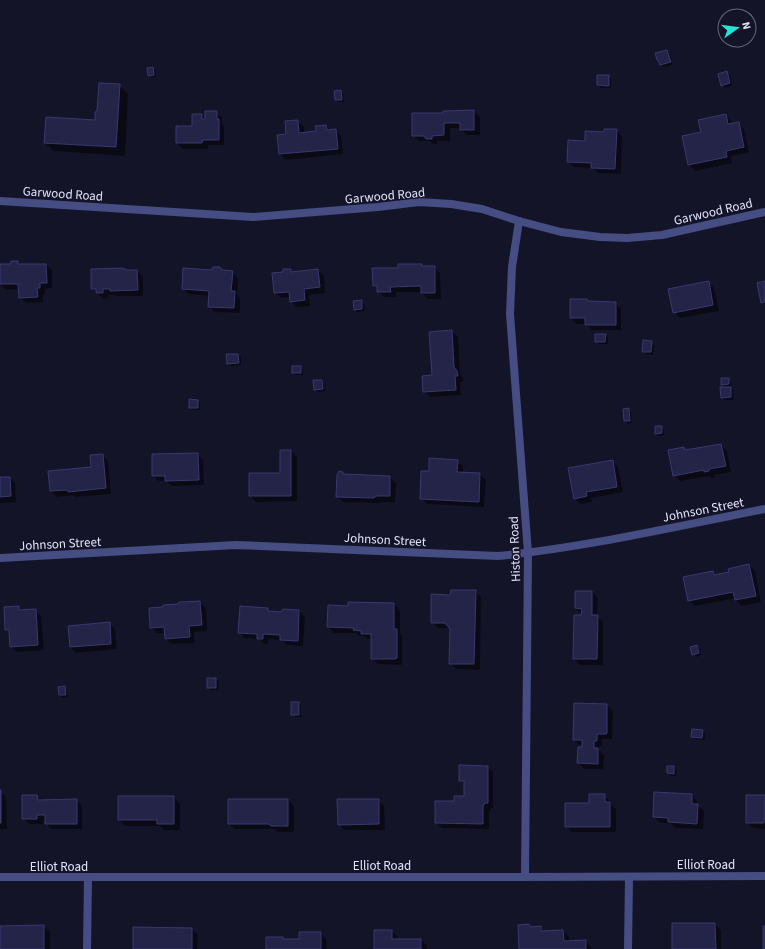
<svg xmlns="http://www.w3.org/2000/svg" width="765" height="949" viewBox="0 0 765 949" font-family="'Source Sans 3',sans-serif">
	<rect width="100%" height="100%" fill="#141429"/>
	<g fill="#0007">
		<polygon points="667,51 670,54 673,65 663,67 658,60"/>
		<polygon points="152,68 155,70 156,77 152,78 149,75"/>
		<polygon points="727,73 730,75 732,86 725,88 722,85"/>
		<polygon points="609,76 611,79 611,88 601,88 598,85"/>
		<polygon points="119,85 128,94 125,156 54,151 45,143 96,121"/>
		<polygon points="341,91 343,94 344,102 339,102 336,100"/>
		<polygon points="474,111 480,117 480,135 467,135 461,130 461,128 450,128 450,141 437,141 437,144 433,144 430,141 419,141 413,135 444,114"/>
		<polygon points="216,112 222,118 222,124 224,126 224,145 208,145 208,149 183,149 177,143 202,115 206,119"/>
		<polygon points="725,115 731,121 732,125 738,123 744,129 749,152 731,156 732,163 695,171 689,165"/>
		<polygon points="298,121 304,127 304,133 317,132 326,126 331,130 336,130 341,136 343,154 286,160 280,154 287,135"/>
		<polygon points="616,130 622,136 621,174 598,173 593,168 574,167 568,161 586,142 605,133"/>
		<polygon points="18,262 21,265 46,265 52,270 52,288 45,289 45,294 43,294 43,302 26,303 20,297 20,289 6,290 0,284 0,265 11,265"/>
		<polygon points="421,265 423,267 434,267 440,273 441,299 428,299 422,293 422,292 396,292 396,297 384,297 374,286 399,269"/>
		<polygon points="291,270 294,272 318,270 324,276 325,293 309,295 310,306 297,307 291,301 290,297 281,298 275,292 284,273"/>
		<polygon points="127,271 137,271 143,277 143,296 117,296 115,295 108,295 108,298 103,299 92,289"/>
		<polygon points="223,272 232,272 238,278 237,294 240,298 240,313 215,312 209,306 210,296 189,294 183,288"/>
		<polygon points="708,283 714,288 719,311 680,318 674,312"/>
		<polygon points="361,301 364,304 365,311 357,312 354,309"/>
		<polygon points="588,302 615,303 621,309 621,330 592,330 586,324 577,324 571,318"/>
		<polygon points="452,331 458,337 460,374 463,378 463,382 460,382 461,395 430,397 424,391 433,376"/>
		<polygon points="605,335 608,337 608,344 599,344 596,341"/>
		<polygon points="652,342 654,345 653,355 646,354 643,351"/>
		<polygon points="238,355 241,357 241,365 230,366 228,363"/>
		<polygon points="300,367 303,370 303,375 296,375 293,373"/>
		<polygon points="728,379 731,382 731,387 730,387 733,390 734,400 724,400 722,397 726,388 722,384"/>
		<polygon points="322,381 324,384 325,391 318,392 315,389"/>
		<polygon points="198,401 200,404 200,410 192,410 190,407"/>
		<polygon points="628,409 631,412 632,423 628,424 625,421"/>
		<polygon points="661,427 664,429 664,435 659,436 656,433"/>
		<polygon points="721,445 727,451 731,472 714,475 715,477 711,478 709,476 680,481 674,475 684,448 687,451"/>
		<polygon points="291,451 297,457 297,501 256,502 250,496 281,474"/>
		<polygon points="197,454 203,460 204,485 172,486 166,481 159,481 153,475"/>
		<polygon points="102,455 108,461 111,494 75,497 73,495 57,497 51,491 92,468"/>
		<polygon points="457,461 463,467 463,473 480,474 486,480 484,507 427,504 421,498 429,472"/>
		<polygon points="613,461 618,467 623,492 591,498 592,502 580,504 575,498"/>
		<polygon points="343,473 346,476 390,477 396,483 395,502 382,502 380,503 343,502 337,497"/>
		<polygon points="0,478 9,478 15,483 16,502 0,503"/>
		<polygon points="749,565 755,571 761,602 742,606 736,600 736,598 695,606 689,601 713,572 716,575 730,572"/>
		<polygon points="475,591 481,597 480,670 456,669 450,663 451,628 438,628 432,622 451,596"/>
		<polygon points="592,592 598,598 597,616 603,622 603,665 580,665 574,659 582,614 576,608"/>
		<polygon points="200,602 206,608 207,631 194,632 195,643 171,644 166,639 165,633 157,633 151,627"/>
		<polygon points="394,604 400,610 400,633 402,636 402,664 401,665 378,664 372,659 372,639 368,639 364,636 360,636 357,633 334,633 328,627 349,607"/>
		<polygon points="19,607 23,611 35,610 41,616 44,650 17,652 11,646 10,633 6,630"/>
		<polygon points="267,609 271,612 281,613 283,610 299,611 305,617 303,646 287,645 282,640 268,639 268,644 264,644 259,639 245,638 239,632"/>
		<polygon points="109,623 115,629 117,649 76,653 70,647"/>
		<polygon points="697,646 700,649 701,655 696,657 693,654"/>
		<polygon points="216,679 219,681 218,690 211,690 208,687"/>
		<polygon points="65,687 67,690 68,697 63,698 60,695"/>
		<polygon points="298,703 301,705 301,717 295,717 292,714"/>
		<polygon points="607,705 613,711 612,739 602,739 602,746 599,746 599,750 604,755 603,769 584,769 578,763 583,745 580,745 574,740"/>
		<polygon points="702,731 705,733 705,740 695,739 692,737"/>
		<polygon points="488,767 493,772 493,808 491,808 489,812 489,829 442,828 436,822 455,802 465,797 465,785 460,780"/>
		<polygon points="674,767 677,770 676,776 671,776 668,773"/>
		<polygon points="0,791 6,797 7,829 0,829"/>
		<polygon points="604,795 610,801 610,804 616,809 616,832 572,832 566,827 590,804"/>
		<polygon points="691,795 697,801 697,805 704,811 703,829 675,828 670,823 660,823 654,817"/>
		<polygon points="37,796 42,801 77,800 82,806 82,829 52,829 46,823 46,821 43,821 43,824 29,824 23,818"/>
		<polygon points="765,796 765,829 753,828 747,823"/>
		<polygon points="119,797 174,797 180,803 180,830 164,830 160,826 125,826 119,820"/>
		<polygon points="288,800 294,806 294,832 278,832 275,829 235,829 229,824"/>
		<polygon points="379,800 384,806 385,830 344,830 339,824"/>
		<polygon points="715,924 721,930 721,949 673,949"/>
		<polygon points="44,926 50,932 50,949 0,949 0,927"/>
		<polygon points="540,927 545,932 563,931 569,937 569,942 585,941 591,947 591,949 520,949 531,928"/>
		<polygon points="192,929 198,935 197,949 134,949"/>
		<polygon points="392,931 398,937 398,940 421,940 427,946 427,949 375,949"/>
		<polygon points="321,933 326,939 327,949 267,949 283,938 284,940 300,940"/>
	</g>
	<g fill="#242348" stroke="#393871">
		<polygon points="667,50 671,62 660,65 658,60 657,60 655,53"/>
		<polygon points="153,67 154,75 148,76 147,68"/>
		<polygon points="727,71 730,83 721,86 718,74"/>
		<polygon points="597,75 609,75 609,86 597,85"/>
		<polygon points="99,83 120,84 116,147 44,143 46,117 95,120 95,112 97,111"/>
		<polygon points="341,90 342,100 335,100 334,91"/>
		<polygon points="474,110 474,130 460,130 460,123 444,123 444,135 432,136 432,139 426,139 424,136 412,136 412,113 443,113 443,111"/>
		<polygon points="205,111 217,111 217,119 219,119 219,140 203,140 202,143 176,143 176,126 192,126 192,114 202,114 202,119 205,119"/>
		<polygon points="726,114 728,124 739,122 744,147 726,151 727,157 688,165 682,136 701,132 698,120"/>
		<polygon points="298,120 299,133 316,131 315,126 326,125 327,130 336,129 338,149 279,154 277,135 286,134 285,121"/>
		<polygon points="604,129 617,129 615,169 591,168 591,163 567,162 568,140 585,141 585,131 604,132"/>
		<polygon points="11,261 18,261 18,264 46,264 47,283 40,283 40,288 37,288 38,297 19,298 18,284 0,284 0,264 10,264"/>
		<polygon points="398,264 422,264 422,266 435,266 435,293 421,293 421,286 390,287 391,292 377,292 377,286 373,286 372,268 398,268"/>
		<polygon points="213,267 220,267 222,270 233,271 231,291 235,291 234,308 208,307 209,291 182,289 183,268 211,270"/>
		<polygon points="123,268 127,270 137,270 138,290 110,291 110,289 103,289 103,293 96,293 96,289 91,289 91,269"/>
		<polygon points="283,269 291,269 291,272 318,269 320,287 304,289 305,300 290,302 289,292 274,293 272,273 283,272"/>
		<polygon points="709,281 713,305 673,313 668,289"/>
		<polygon points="765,281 765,302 761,303 757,283"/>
		<polygon points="570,299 587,299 588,301 616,302 616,325 585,325 585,318 570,318"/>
		<polygon points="362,300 362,309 354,310 353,301"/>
		<polygon points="452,330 454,367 457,371 458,376 455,376 456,390 423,392 422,376 432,375 429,332"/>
		<polygon points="595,334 606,334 605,342 595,342"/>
		<polygon points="643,340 652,341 651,352 642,352"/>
		<polygon points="226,354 238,354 239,363 227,364"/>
		<rect x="292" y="366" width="9" height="7"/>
		<polygon points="721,378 729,378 729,384 721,385"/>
		<polygon points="313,380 322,380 323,389 314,390"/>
		<polygon points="720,387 731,387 731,397 721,398"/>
		<polygon points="189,399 198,400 198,408 189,408"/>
		<polygon points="629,408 630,421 624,421 623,409"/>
		<polygon points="655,426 662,426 662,433 655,434"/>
		<polygon points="721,444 726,466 709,469 709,471 704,472 704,470 673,476 668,450 684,447 685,450"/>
		<polygon points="280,450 291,450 291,496 249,496 249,473 280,473"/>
		<polygon points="198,453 199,480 165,481 165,476 152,476 152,454"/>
		<polygon points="103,454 106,488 68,492 67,490 50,491 48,471 91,467 90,455"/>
		<polygon points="429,458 458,460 457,472 480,473 479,502 420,499 421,471 429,471"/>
		<polygon points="613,460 617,487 586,492 587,496 574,499 568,468"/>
		<polygon points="339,471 343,472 343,474 390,476 390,496 376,496 374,498 336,497 337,475"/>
		<polygon points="0,477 10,477 11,496 0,497"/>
		<polygon points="749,564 756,596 735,600 733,592 688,601 683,577 713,571 714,575 729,572 728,569"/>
		<polygon points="451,590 476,590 474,664 449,664 450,629 445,623 431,623 431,594 450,595"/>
		<polygon points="575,591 592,591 592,615 598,615 597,659 573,659 574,615 581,615 582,609 575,608"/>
		<polygon points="200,601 202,625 189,626 190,637 165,639 164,627 150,628 149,608 163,607 163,605 178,604 179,602"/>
		<polygon points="348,602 394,603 394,629 397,629 397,658 395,659 371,659 371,634 361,634 361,631 353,630 354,628 327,627 328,605 348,606"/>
		<polygon points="19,606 19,610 36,609 38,645 10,647 9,630 5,630 4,607"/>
		<polygon points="240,606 268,608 268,611 281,612 283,609 299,610 298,641 280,640 280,635 263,634 263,639 257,639 257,634 238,633"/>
		<polygon points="110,622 111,644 70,647 68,626"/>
		<polygon points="697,645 699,653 692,655 690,647"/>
		<rect x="207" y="678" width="9" height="10"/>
		<polygon points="65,686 66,695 59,695 58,687"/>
		<rect x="291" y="702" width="8" height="13"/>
		<polygon points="574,703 607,704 607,733 606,734 597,734 597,741 594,741 594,748 598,748 598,764 577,763 578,747 582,747 582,740 573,740"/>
		<polygon points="692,729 703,730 702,738 691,737"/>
		<polygon points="459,765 488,766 488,803 485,803 483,806 483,824 435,823 435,801 454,801 454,796 464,796 464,781 459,781"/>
		<polygon points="667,766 674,766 674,774 667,773"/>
		<rect x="0" y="790" width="1" height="33"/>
		<polygon points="654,792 692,794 692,804 698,804 697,824 668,822 668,818 653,817"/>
		<polygon points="589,794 605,794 605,802 610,802 610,827 565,827 565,803 589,803"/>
		<polygon points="22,795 37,795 38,800 77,799 77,824 45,824 45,815 37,815 37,819 22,819"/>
		<polygon points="746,795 765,795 765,819 764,819 764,823 746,823"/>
		<polygon points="118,796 174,796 174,824 157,824 157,820 118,820"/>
		<polygon points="228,799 288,799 288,826 271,826 269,824 228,824"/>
		<polygon points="337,799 379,799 379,824 338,825"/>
		<polygon points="672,923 715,923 716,949 672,949"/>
		<polygon points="529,924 531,927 541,926 541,931 563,930 564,941 586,940 586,949 519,949 518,925"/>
		<polygon points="44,925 44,949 0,949 0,926"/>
		<rect x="763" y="926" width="2" height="23"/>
		<polygon points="133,927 192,928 192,949 133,949"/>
		<polygon points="374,930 392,930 392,939 421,939 421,949 374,949"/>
		<polygon points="299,932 321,932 321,949 266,949 266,937 283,937 283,939 299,939"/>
	</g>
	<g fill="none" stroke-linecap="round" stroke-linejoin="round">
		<g stroke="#454d83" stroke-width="8">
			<polyline points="0,201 253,217 378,207 419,202 451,204 482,209 519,221 561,232 600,237 627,238 662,235 765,212"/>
			<polyline points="519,221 512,267 510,314 528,553 525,877"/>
			<path d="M 0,558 L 236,545 L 498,556 C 588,547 677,526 765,509"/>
			<polyline points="0,877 525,877 765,876"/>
			<polyline points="87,949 88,878"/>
			<polyline points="628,949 629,877"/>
		</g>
	</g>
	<g text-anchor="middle" stroke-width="3" stroke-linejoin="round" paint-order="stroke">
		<g font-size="13" fill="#e1e2fb" stroke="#141429">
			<text transform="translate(63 193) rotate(4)" y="5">Garwood Road</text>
			<text transform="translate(385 195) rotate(-5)" y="5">Garwood Road</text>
			<text transform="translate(713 211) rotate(-13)" y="5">Garwood Road</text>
			<text transform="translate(703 509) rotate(-11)" y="5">Johnson Street</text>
			<text transform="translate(385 539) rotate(3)" y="5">Johnson Street</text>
			<text transform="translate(60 543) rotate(-3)" y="5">Johnson Street</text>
			<text transform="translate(514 549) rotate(-92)" y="5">Histon Road</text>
			<text x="706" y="869">Elliot Road</text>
			<text x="382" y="870">Elliot Road</text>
			<text x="59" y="871">Elliot Road</text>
		</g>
	</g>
	<g transform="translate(737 28) rotate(76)"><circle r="19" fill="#141429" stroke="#66667d"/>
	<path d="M0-3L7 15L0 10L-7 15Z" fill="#24e4d6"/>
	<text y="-6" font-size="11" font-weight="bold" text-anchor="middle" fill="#e1e2fb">N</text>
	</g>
</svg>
